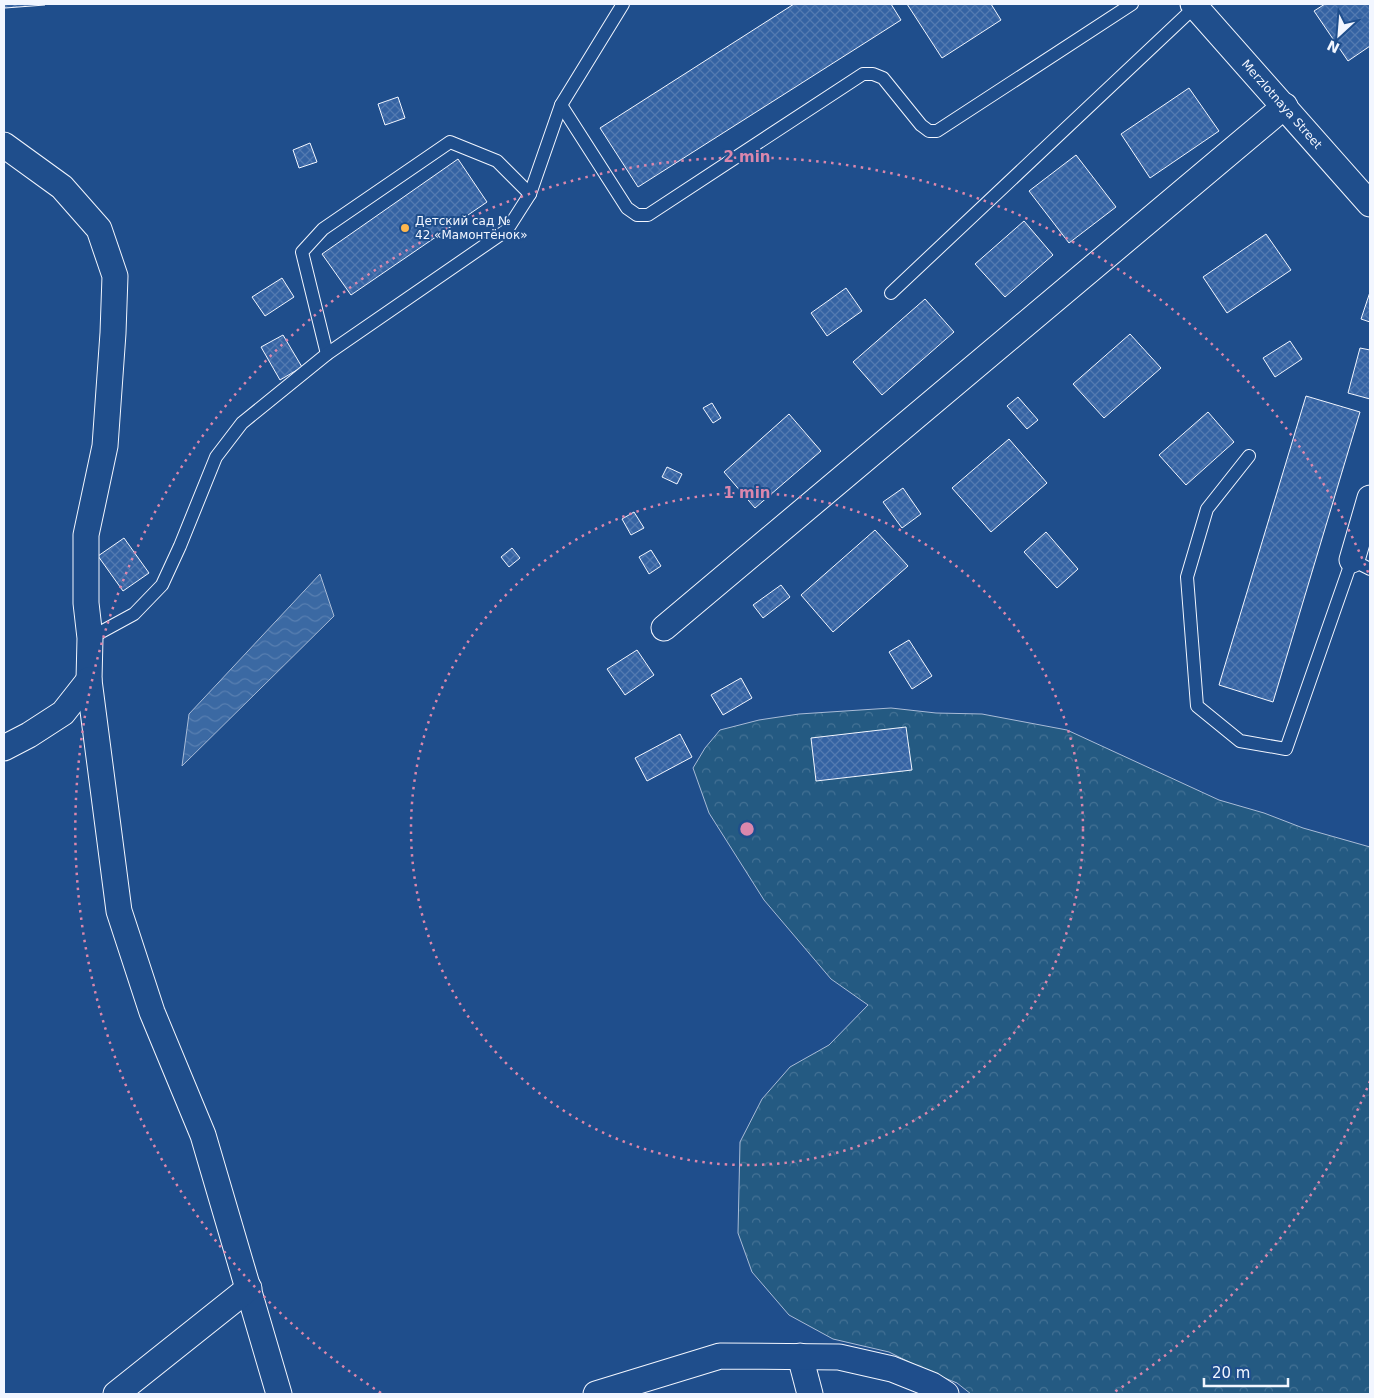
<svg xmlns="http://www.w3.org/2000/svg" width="1374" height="1398" viewBox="0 0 1374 1398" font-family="'DejaVu Sans',sans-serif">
	<defs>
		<pattern id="forest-crowns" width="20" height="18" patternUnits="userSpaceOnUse" patternTransform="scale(1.25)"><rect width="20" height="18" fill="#245a82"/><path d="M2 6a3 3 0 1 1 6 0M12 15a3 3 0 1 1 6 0" fill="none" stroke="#447295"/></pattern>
		<pattern id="water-waves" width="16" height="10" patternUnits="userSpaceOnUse" patternTransform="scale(1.25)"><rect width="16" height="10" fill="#3b69a3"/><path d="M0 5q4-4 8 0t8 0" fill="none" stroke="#587fb1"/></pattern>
		<pattern id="building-cross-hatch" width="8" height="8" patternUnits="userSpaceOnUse" patternTransform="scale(1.25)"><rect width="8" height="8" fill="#3563a3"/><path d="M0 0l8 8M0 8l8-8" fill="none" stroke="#537ab1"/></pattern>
	</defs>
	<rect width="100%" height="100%" fill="#1f4e8c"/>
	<polygon fill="url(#forest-crowns)" stroke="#a8bbd7" points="891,708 936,713 982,714 1067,730 1219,800 1264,813 1303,828 1370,847 1370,1394 971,1394 957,1383 925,1370 889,1352 833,1339 789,1315 752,1272 738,1233 740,1142 762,1099 790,1067 829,1045 868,1005 831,979 764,900 709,813 693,768 705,748 720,730 759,720 799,714"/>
	<polygon fill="url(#water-waves)" stroke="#a8bbd7" points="320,574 334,616 182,766 189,714"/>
	<g fill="url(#building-cross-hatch)" stroke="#f2f6ff">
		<polygon points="4,4 45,4 45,5 5,8"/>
		<polygon points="794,4 891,4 901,20 638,187 600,128"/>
		<polygon points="907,4 991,4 1001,20 942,58"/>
		<polygon points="1325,4 1370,4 1370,46 1348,61 1314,11"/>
		<polygon points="1189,88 1219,131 1150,178 1121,134"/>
		<polygon points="398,97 405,118 385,125 378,104"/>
		<polygon points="310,143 317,162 299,168 293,150"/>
		<polygon points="1076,155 1116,207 1069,243 1029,191"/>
		<polygon points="458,159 487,202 351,295 322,254"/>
		<polygon points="1024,221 1053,255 1005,297 975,264"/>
		<polygon points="1266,234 1291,270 1227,313 1203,277"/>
		<polygon points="282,278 294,297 265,316 252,297"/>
		<polygon points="846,288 862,311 827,336 811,313"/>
		<polygon points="1370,292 1370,322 1361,319"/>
		<polygon points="925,299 954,332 882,395 853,362"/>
		<polygon points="1130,334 1161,368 1104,418 1073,384"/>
		<polygon points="283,335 302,367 280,380 261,347"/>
		<polygon points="1290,341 1302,359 1275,377 1263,358"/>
		<polygon points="1360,348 1370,350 1370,399 1348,393"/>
		<polygon points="1306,396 1360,412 1273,702 1219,685"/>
		<polygon points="1018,397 1038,420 1027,429 1007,406"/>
		<polygon points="712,403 721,418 713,423 703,408"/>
		<polygon points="1208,412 1234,442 1186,485 1159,455"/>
		<polygon points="789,414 821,451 755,508 724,472"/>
		<polygon points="1009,439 1047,483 991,532 952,488"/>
		<polygon points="667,467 682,474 677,484 662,477"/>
		<polygon points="903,488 921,514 902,528 883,502"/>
		<polygon points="634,512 644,528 631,535 622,519"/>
		<polygon points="875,530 908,566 833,632 801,595"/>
		<polygon points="1046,532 1078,569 1057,588 1024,552"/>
		<polygon points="124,538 149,573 123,591 98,556"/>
		<polygon points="512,548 520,558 509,567 501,557"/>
		<polygon points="651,550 661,566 649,574 639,557"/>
		<polygon points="781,585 790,597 763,618 753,605"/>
		<polygon points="909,640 932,676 912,689 889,652"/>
		<polygon points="637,650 654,675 625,695 607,669"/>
		<polygon points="741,678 752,698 723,715 711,695"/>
		<polygon points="906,727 912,770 816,781 811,738"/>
		<polygon points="680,734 692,757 647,781 635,758"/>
	</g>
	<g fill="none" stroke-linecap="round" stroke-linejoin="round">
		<defs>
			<g id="service">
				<polyline points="561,105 627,208 637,215 648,215 863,74 873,74 883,78 921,125 929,131 937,131 1132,4"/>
				<polyline points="891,293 1198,4"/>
				<polyline points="327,354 302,252 323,229 450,142 497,161 530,194"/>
				<polyline points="1249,456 1207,509 1187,577 1197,706 1240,741 1286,749 1352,560 1370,569"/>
				<polyline points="90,638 134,614 162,585 180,546 216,457 242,423 327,354 507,230 530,194 561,105 623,4"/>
			</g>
			<g id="minor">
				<path id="s1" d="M 1193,4 L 1370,204"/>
				<polyline points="4,145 62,187 99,229 115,276 113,333 105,446 86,535 86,603 90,638 89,680 119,911 152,1012 203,1135 279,1394"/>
				<polyline points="1352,560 1370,498"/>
				<polyline points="664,628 1285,106"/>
				<polyline points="4,748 29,735 63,713 89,680"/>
				<polyline points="800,1356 810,1394"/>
				<polyline points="116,1394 249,1288"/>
				<polyline points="596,1394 720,1356 839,1357 892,1369 932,1385 946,1394"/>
			</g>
		</defs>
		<use href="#service" stroke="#f2f6ff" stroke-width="14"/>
		<use href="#minor" stroke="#f2f6ff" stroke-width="27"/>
		<use href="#service" stroke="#1f4e8c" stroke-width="12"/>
		<use href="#minor" stroke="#1f4e8c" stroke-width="25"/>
	</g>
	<g fill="none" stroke="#da87ad" stroke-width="2.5" stroke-dasharray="2.5 5">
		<circle cx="747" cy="829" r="336"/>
		<path d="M1370 1081A672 672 0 0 1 1113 1393M381 1393A672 672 0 1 1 1370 577"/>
	</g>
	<circle fill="#ffb74d" stroke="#1f4e8c" stroke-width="2" cx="405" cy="228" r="5"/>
	<g text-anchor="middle" stroke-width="4" stroke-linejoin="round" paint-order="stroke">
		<g font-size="12" fill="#f2f6ff" stroke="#1f4e8c">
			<text dy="4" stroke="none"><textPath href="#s1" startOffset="134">Merzlotnaya Street</textPath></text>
		</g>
		<g font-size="12" fill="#f2f6ff" stroke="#1f4e8c" text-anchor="start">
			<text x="415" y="225">Детский сад №<tspan x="415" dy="14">42 «Мамонтёнок»</tspan></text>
		</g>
	</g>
	<circle cx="747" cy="829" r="8" fill="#da87ad" stroke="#1f4e8c" stroke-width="2.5"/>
	<g font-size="15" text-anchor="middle" font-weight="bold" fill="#da87ad" stroke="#1f4e8c" stroke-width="4" stroke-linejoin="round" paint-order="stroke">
		<text x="747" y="162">2 min</text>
		<text x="747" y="498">1 min</text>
	</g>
	<rect width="1374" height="1398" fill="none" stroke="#f2f6ff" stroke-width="10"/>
	<g transform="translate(1339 35) rotate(206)" stroke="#1f4e8c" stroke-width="4" paint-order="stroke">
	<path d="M0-4L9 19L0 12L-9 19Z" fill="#f2f6ff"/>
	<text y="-8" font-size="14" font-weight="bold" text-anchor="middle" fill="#f2f6ff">N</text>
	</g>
	<path d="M1204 1378v8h84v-8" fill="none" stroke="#f2f6ff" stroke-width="2.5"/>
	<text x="1212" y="1378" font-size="15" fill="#f2f6ff" stroke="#1f4e8c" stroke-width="4" paint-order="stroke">20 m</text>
</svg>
